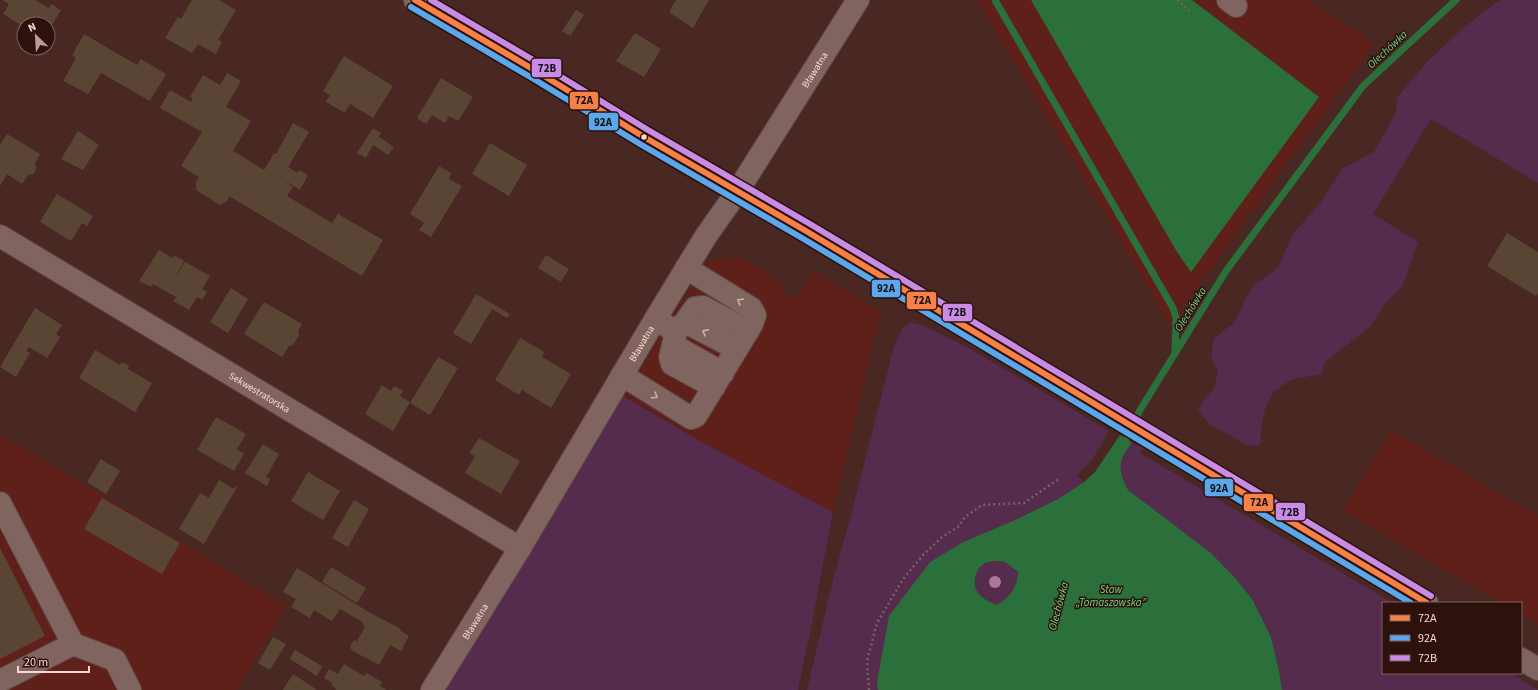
<svg xmlns="http://www.w3.org/2000/svg" width="1538" height="690" viewBox="0 0 1538 690" font-family="'Source Sans 3',sans-serif">
	<rect width="100%" height="100%" fill="#492824"/>
	<g fill="#60201a">
		<polygon points="977,0 1308,0 1375,43 1170,325"/>
		<polygon points="741,257 781,281 785,297 799,293 814,271 881,312 833,512 698,440 624,396 707,260"/>
		<polygon points="1391,430 1538,516 1538,624 1521,615 1521,603 1501,603 1343,511"/>
		<polygon points="0,434 287,606 237,690 0,690"/>
	</g>
	<g fill="#552b4e">
		<polygon points="1502,0 1538,0 1538,183 1431,119 1373,214 1418,242 1403,285 1383,306 1371,326 1325,362 1321,374 1290,380 1273,393 1265,409 1261,429 1260,445 1249,446 1209,424 1198,410 1206,397 1213,390 1218,373 1211,356 1214,338 1234,323 1244,302 1253,286 1278,268 1292,235 1321,202 1343,168 1374,152 1396,112 1397,98 1426,63 1462,29 1495,3"/>
		<path d="M 910,322 L 923,325 L 967,347 L 1109,431 C 1100,448 1091,463 1077,475 L 1084,482 L 1058,499 L 1013,521 L 963,542 L 877,682 L 878,690 L 807,690 L 833,580 L 850,519 L 894,346 L 902,329 Z"/>
		<polygon points="623,396 698,440 833,512 813,618 798,690 443,690 524,560"/>
		<path d="M 1132,443 L 1143,448 L 1140,453 L 1393,603 L 1383,603 L 1383,673 L 1511,673 L 1538,690 L 1282,690 L 1279,671 L 1271,637 L 1252,599 L 1236,579 L 1128,490 C 1118,470 1117,461 1132,443 Z"/>
		<path d="M 997,561 L 1005,562 L 1018,572 C 1017,588 1010,597 997,605 C 989,602 981,598 977,591 C 972,584 976,570 982,565 C 986,562 992,561 997,561 Z"/>
	</g>
	<g fill="#2b6f3a" fill-rule="evenodd">
		<polygon points="1031,0 1192,0 1319,97 1191,272 1177,252"/>
		<path d="M 1120,435 L 1132,443 C 1117,461 1118,470 1128,490 L 1211,553 L 1236,579 L 1252,599 L 1271,637 L 1279,671 L 1282,690 L 878,690 L 877,682 L 889,616 L 930,562 L 963,542 L 1013,521 L 1058,499 L 1084,482 L 1095,472 ZM 997,561 L 1005,562 L 1018,572 C 1017,588 1010,597 997,605 C 989,602 981,598 977,591 C 972,584 976,570 982,565 C 986,562 992,561 997,561 Z"/>
	</g>
	<g fill="none" stroke-linecap="round" stroke-linejoin="round">
		<g stroke="#2b6f3a" stroke-width="7">
			<polyline points="995,0 1173,308 1176,318 1175,352"/>
			<polyline points="1122,448 1140,410 1226,271 1363,86 1456,0"/>
		</g>
	</g>
	<g fill="#5a4535">
		<polygon points="3,0 35,0 49,8 51,4 61,10 51,27 48,24 42,22 41,24 24,24 24,27 3,14 9,4"/>
		<polygon points="192,0 219,0 236,10 218,40 222,42 216,54 198,44 192,53 165,38 178,17 181,19"/>
		<polygon points="676,0 709,0 693,28 669,12"/>
		<polygon points="576,10 584,15 570,36 562,31"/>
		<polygon points="635,33 661,49 644,77 616,61"/>
		<polygon points="84,34 137,65 141,59 166,74 150,101 101,73 88,94 63,81 76,58 72,55"/>
		<polygon points="344,56 393,86 373,118 350,104 345,113 326,102 330,95 323,91"/>
		<polygon points="227,73 241,81 226,107 251,121 233,151 264,170 274,153 276,154 293,123 309,132 288,167 298,173 299,170 308,175 300,190 282,179 293,187 287,196 332,223 338,214 383,240 362,276 229,196 227,201 220,205 196,190 196,182 199,177 181,166 202,132 160,108 170,90 191,102 193,98 190,97 203,75 220,85"/>
		<polygon points="441,78 473,97 458,121 449,116 445,123 432,115 426,124 417,118"/>
		<polygon points="373,128 381,133 379,137 394,147 388,155 373,145 366,158 357,153"/>
		<polygon points="78,131 99,145 83,170 61,159"/>
		<polygon points="7,134 40,154 35,163 36,169 34,174 28,175 22,184 7,174 0,186 0,145"/>
		<polygon points="490,143 527,165 509,196 472,174"/>
		<polygon points="439,166 451,173 449,179 462,186 431,237 419,230 424,223 410,214"/>
		<polygon points="57,194 93,216 87,226 82,223 71,241 40,222"/>
		<polygon points="1507,233 1538,252 1538,293 1536,296 1487,266"/>
		<polygon points="159,250 172,258 174,255 184,261 173,282 185,262 210,276 202,289 207,292 202,300 197,297 189,310 173,301 176,297 153,284 151,287 139,281"/>
		<polygon points="546,255 569,269 561,282 538,268"/>
		<polygon points="231,288 248,299 228,333 210,322"/>
		<polygon points="476,294 510,314 507,318 492,309 471,344 453,333"/>
		<polygon points="264,302 302,324 298,331 299,335 293,345 289,346 282,357 244,334"/>
		<polygon points="35,308 62,325 56,334 60,337 47,358 29,347 26,351 30,353 16,377 0,367"/>
		<polygon points="520,338 544,352 542,357 571,374 551,408 522,390 519,395 495,380"/>
		<polygon points="95,350 120,365 122,362 129,366 128,369 152,383 135,412 79,378"/>
		<polygon points="438,357 458,368 430,415 410,403"/>
		<polygon points="382,385 391,391 394,386 403,391 400,396 410,402 393,431 365,414"/>
		<polygon points="216,417 246,434 237,449 244,454 234,471 197,450"/>
		<polygon points="479,438 520,461 501,494 465,473 475,456 469,453"/>
		<polygon points="263,444 279,454 266,477 270,479 267,486 245,473"/>
		<polygon points="101,459 120,471 106,494 87,482"/>
		<polygon points="308,472 340,491 323,520 291,501"/>
		<polygon points="219,480 234,489 236,486 237,487 204,544 179,529 200,493 209,498"/>
		<polygon points="102,498 180,543 162,574 84,529"/>
		<polygon points="354,500 369,509 348,547 332,538"/>
		<polygon points="0,548 45,636 0,659"/>
		<polygon points="331,567 366,588 357,603 322,582"/>
		<polygon points="297,568 372,614 401,629 400,630 409,636 401,651 390,645 379,665 351,650 350,646 354,640 357,641 365,627 361,621 340,609 332,621 314,610 310,618 291,607 296,599 283,592"/>
		<polygon points="273,637 286,644 270,670 258,663"/>
		<polygon points="295,650 322,666 317,676 290,659"/>
		<polygon points="344,664 364,676 366,673 382,682 380,686 387,690 336,690 331,684 333,683 324,678 329,669 338,674"/>
		<polygon points="293,674 316,689 315,690 283,690"/>
	</g>
	<g fill="none" stroke-linecap="round" stroke-linejoin="round">
		<defs>
			<g id="minor">
				<polyline points="415,0 536,71 644,137 806,231 1427,603"/>
				<polyline points="1228,0 1236,6"/>
				<path id="s1" d="M 0,236 L 520,548"/>
				<polyline points="656,318 672,330 675,337 670,357 672,364 714,387"/>
				<polyline points="683,325 695,308 703,307 748,331"/>
				<polyline points="672,330 683,325 691,325 737,349"/>
				<polyline points="673,345 723,373"/>
				<polyline points="622,375 691,418 696,416 752,324 755,315 751,308 686,268"/>
				<polyline points="0,503 73,644 115,660 130,690"/>
				<polyline points="1521,659 1538,669"/>
				<polyline points="0,681 73,644"/>
				<path id="s2" d="M 432,690 L 520,548 L 656,318 L 706,236 L 737,192 L 858,0"/>
			</g>
		</defs>
		<use href="#minor" stroke="#624543" stroke-width="24"/>
		<g stroke="#7a615d" stroke-width="2.5" stroke-dasharray="2 3" stroke-linecap="butt">
			<polyline points="1177,0 1192,13"/>
			<polyline points="869,690 867,661 877,623 903,579 923,555 942,537 958,527 965,517 982,505 1024,503 1060,478"/>
		</g>
		<use href="#minor" stroke="#7f6460" stroke-width="22"/>
		<defs>
			<polyline id="bus-1" points="415,0 536,71 644,137 806,231 1427,603"/>
			<polyline id="bus-2" points="411,7 532,78 640,144 802,238 1411,603"/>
			<polyline id="bus-3" points="431,0 540,64 648,130 810,224 1431,596"/>
		</defs>
		<use href="#bus-1" stroke="#2c110d" stroke-width="9"/>
		<use href="#bus-2" stroke="#2c110d" stroke-width="9"/>
		<use href="#bus-3" stroke="#2c110d" stroke-width="9"/>
		<use href="#bus-1" stroke="#f78048" stroke-width="6"/>
		<use href="#bus-2" stroke="#5aa8eb" stroke-width="6"/>
		<use href="#bus-3" stroke="#ca8be6" stroke-width="6"/>
	</g>
	<circle fill="#ad7799" cx="995" cy="582" r="6"/>
	<defs><path id="oneway-chevron" d="M-2-3.5L2.5 0L-2 3.5" fill="none" stroke-width="1.6" stroke-linecap="round" stroke-linejoin="round"/></defs>
	<g stroke="#d2aea8">
		<use href="#oneway-chevron" transform="translate(740 301) rotate(-148)"/>
		<use href="#oneway-chevron" transform="translate(705 332) rotate(-153)"/>
		<use href="#oneway-chevron" transform="translate(655 396) rotate(32)"/>
	</g>
	<circle fill="#fed6cf" stroke="#2c110d" stroke-width="1.5" cx="644" cy="137" r="3.5"/>
	<g text-anchor="middle" stroke-width="3" stroke-linejoin="round" paint-order="stroke">
		<g font-size="10" fill="#fed6cf" stroke="#2c110d">
			<text dy="4" stroke="none"><textPath href="#s2" startOffset="729">Bławatna</textPath></text>
			<text dy="4" stroke="none"><textPath href="#s2" startOffset="405">Bławatna</textPath></text>
			<text dy="4" stroke="none"><textPath href="#s1" startOffset="303">Sekwestratorska</textPath></text>
			<text dy="4" stroke="none"><textPath href="#s2" startOffset="81">Bławatna</textPath></text>
		</g>
		<g font-size="11" font-style="italic" fill="#74d888" stroke="#2c110d">
			<text transform="translate(1387 49) rotate(-43)" y="4">Olechówka</text>
			<text transform="translate(1190 309) rotate(-58)" y="4">Olechówka</text>
			<text x="1111" y="593">Staw<tspan x="1111" dy="13">„Tomaszowska”</tspan></text>
			<text transform="translate(1058 606) rotate(-75)" y="4">Olechówka</text>
		</g>
	</g>
	<g stroke="#2c110d" stroke-width="1.5">
		<rect x="531" y="58" width="31" height="20" rx="4" fill="#ca8be6"/>
		<rect x="569" y="91" width="30" height="19" rx="4" fill="#f78048"/>
		<rect x="588" y="112" width="31" height="19" rx="4" fill="#5aa8eb"/>
		<rect x="871" y="279" width="30" height="19" rx="4" fill="#5aa8eb"/>
		<rect x="906" y="291" width="31" height="19" rx="4" fill="#f78048"/>
		<rect x="942" y="303" width="31" height="19" rx="4" fill="#ca8be6"/>
		<rect x="1204" y="478" width="30" height="19" rx="4" fill="#5aa8eb"/>
		<rect x="1243" y="493" width="31" height="19" rx="4" fill="#f78048"/>
		<rect x="1275" y="502" width="31" height="19" rx="4" fill="#ca8be6"/>
	</g>
	<g font-size="11" text-anchor="middle" font-weight="bold" fill="#111">
		<text x="547" y="72">72B</text>
		<text x="584" y="104">72A</text>
		<text x="603" y="126">92A</text>
		<text x="886" y="292">92A</text>
		<text x="922" y="304">72A</text>
		<text x="957" y="316">72B</text>
		<text x="1219" y="492">92A</text>
		<text x="1259" y="506">72A</text>
		<text x="1290" y="516">72B</text>
	</g>
	<rect x="1382" y="602" width="140" height="72" fill="#2c110d" stroke="#80605b"/>
	<rect x="1390" y="615" width="20" height="6" fill="#f78048" stroke="#80605b"/>
	<text x="1418" y="622" font-size="12" fill="#fed6cf">72A</text>
	<rect x="1390" y="635" width="20" height="6" fill="#5aa8eb" stroke="#80605b"/>
	<text x="1418" y="642" font-size="12" fill="#fed6cf">92A</text>
	<rect x="1390" y="655" width="20" height="6" fill="#ca8be6" stroke="#80605b"/>
	<text x="1418" y="662" font-size="12" fill="#fed6cf">72B</text>
	<g transform="translate(36 36) rotate(335)"><circle r="19" fill="#2c110d" stroke="#80605b"/>
	<path d="M0-3L7 15L0 10L-7 15Z" fill="#bf9993"/>
	<text y="-6" font-size="11" font-weight="bold" text-anchor="middle" fill="#fed6cf">N</text>
	</g>
	<path d="M18 666v6h71v-6" fill="none" stroke="#fed6cf" stroke-width="2"/>
	<text x="24" y="666" font-size="12" fill="#fed6cf" stroke="#2c110d" stroke-width="3" paint-order="stroke">20 m</text>
</svg>
